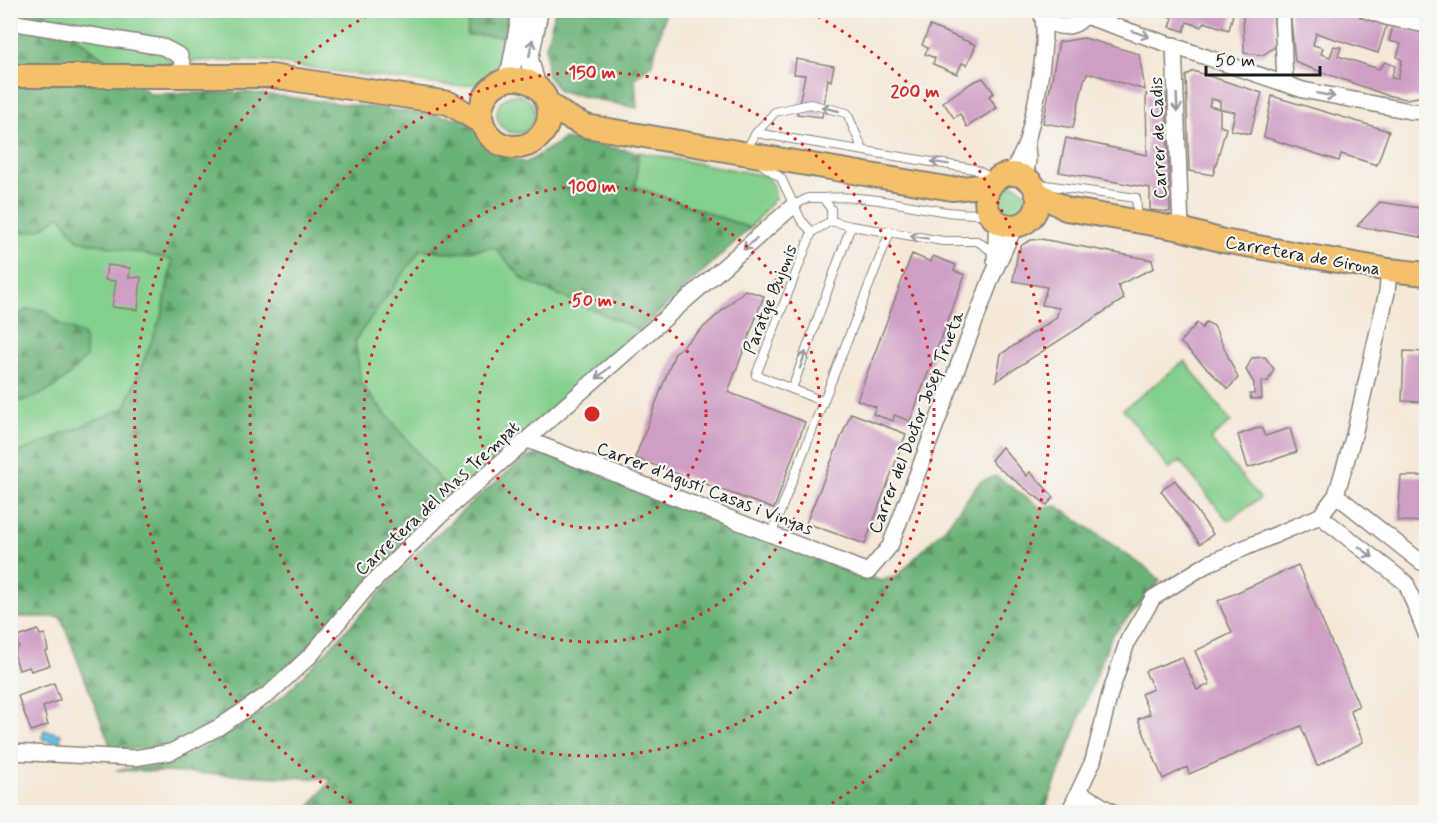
<svg xmlns="http://www.w3.org/2000/svg" width="1437" height="823" viewBox="0 0 1437 823" font-family="Mynerve,sans-serif">
	<defs>
		<pattern id="forest-firs" width="22" height="20" patternUnits="userSpaceOnUse" patternTransform="scale(1.5)"><rect width="22" height="20" fill="#6ab278"/><path d="M5 1l3.5 6h-7zM16 11l3.5 6h-7z" fill="#569062"/></pattern>
	</defs>
	<rect width="100%" height="100%" fill="#f6f6f2"/>
	<filter id="ink" filterUnits="userSpaceOnUse"><feTurbulence type="fractalNoise" baseFrequency=".0167" numOctaves="2"/><feDisplacementMap in="SourceGraphic" scale="12" xChannelSelector="R" yChannelSelector="G"/><feConvolveMatrix kernelMatrix="1 2 1 2 8 2 1 2 1" color-interpolation-filters="sRGB"/></filter>
	<filter id="wash" filterUnits="userSpaceOnUse"><feTurbulence type="fractalNoise" baseFrequency=".008" numOctaves="4" result="noise"/><feDisplacementMap in="SourceGraphic" scale="24" xChannelSelector="R" yChannelSelector="G"/><feGaussianBlur stdDeviation="1.35" result="paint"/><feColorMatrix in="noise" values="0 0 0 0 0 0 0 0 0 0 0 0 0 0 0 0 0 1.4 0 .05"/><feComposite in="paint" operator="in"/></filter>
	<g filter="url(#wash)">
		<rect width="100%" height="100%" fill="#f5e8d8"/>
		<g fill="#83cf8c" stroke="#507654" stroke-width="1.5">
			<path d="M 41,11 L 470,11 L 467,35 L 507,36 C 494,72 496,86 452,86 L 293,66 L 274,61 L 203,61 L 112,64 Z"/>
			<circle cx="516" cy="114" r="19"/>
			<polygon points="638,152 767,176 775,190 775,198 750,228 636,187"/>
			<circle cx="1011" cy="200" r="15"/>
			<polygon points="60,215 78,240 172,259 163,312 125,408 11,456 11,234 39,230"/>
			<polygon points="494,247 524,280 640,330 453,496 361,384 355,340 421,249 454,253"/>
			<polygon points="1185,361 1231,422 1210,439 1260,498 1228,521 1180,461 1169,469 1123,409"/>
		</g>
		<g fill="url(#forest-firs)" stroke="#43674a" stroke-width="1.5">
			<polygon points="11,10 41,11 151,94 245,92 468,119 487,149 526,163 564,139 638,152 636,187 750,228 640,330 524,280 494,247 454,253 421,249 355,340 361,384 453,496 261,697 176,747 112,750 61,617 11,617 11,456 125,408 163,312 172,260 78,240 60,215 39,230 11,234 11,196 15,168 10,167"/>
			<polygon points="470,11 510,11 507,36 467,35"/>
			<polygon points="555,11 666,11 652,64 635,78 637,108 559,91 547,75 546,45"/>
			<path d="M 27,309 L 45,310 L 61,325 L 84,335 L 86,357 C 64,381 53,393 21,401 L 11,395 L 11,327 L 16,317 Z"/>
			<polygon points="535,455 545,455 566,462 881,581 898,575 945,528 980,482 996,476 1042,508 1057,506 1153,573 1160,581 1111,637 1044,812 305,812 332,779 116,770 169,764 209,745 251,720 283,696 328,650 417,553 473,501 525,458"/>
		</g>
		<polygon fill="#63c0e1" stroke="#406e7e" stroke-width="1.5" points="44,730 61,734 60,743 42,739"/>
		<g id="blocks">
			<g fill="#cf9ec4">
				<polygon points="1170,10 1222,10 1233,14 1229,30 1204,22 1202,27 1187,22 1184,31 1170,27 1173,18 1168,16"/>
				<polygon points="1243,10 1273,10 1276,46 1263,55 1244,53"/>
				<polygon points="1290,10 1344,10 1387,24 1378,53 1316,33 1313,45 1323,48 1321,54 1330,57 1334,46 1341,47 1338,56 1379,69 1385,62 1395,66 1391,78 1398,79 1402,60 1397,57 1401,44 1389,41 1393,26 1426,33 1426,93 1425,96 1406,99 1386,95 1302,65 1295,61"/>
				<polygon points="1404,10 1426,10 1426,18 1411,16"/>
				<polygon points="930,26 976,45 967,65 962,63 957,74 933,64 935,58 925,54 928,48 922,45"/>
				<polygon points="1084,38 1139,54 1145,90 1093,74 1087,74 1084,80 1073,128 1043,123 1059,42"/>
				<polygon points="796,59 834,66 831,81 828,79 822,117 797,114 805,75 794,74"/>
				<polygon points="1193,71 1262,93 1250,134 1231,130 1235,112 1220,109 1220,101 1211,99 1209,106 1220,109 1220,126 1226,128 1213,175 1189,171 1186,76"/>
				<polygon points="983,78 994,93 989,96 997,108 967,127 960,114 954,118 943,102 973,82"/>
				<polygon points="1166,93 1170,212 1150,210 1150,188 1059,172 1066,138 1147,155 1146,94"/>
				<polygon points="1272,96 1389,131 1377,165 1341,154 1339,161 1264,137"/>
				<polygon points="1422,154 1426,154 1426,173 1425,173"/>
				<polygon points="1380,202 1426,209 1426,238 1357,226"/>
				<polygon points="1041,239 1152,260 1154,268 1118,285 1124,299 996,381 1001,354 1056,318 1059,308 1042,305 1047,287 1013,281 1018,251 1022,245 1031,240"/>
				<polygon points="912,254 931,262 933,256 956,265 954,271 965,275 910,421 894,415 893,421 873,414 876,407 857,400"/>
				<polygon points="107,265 130,268 129,278 141,277 138,310 112,307 116,281 105,280"/>
				<polygon points="745,290 764,296 728,392 805,422 774,509 635,458 675,353"/>
				<polygon points="1206,322 1214,326 1238,378 1228,389 1180,342 1197,323 1202,328"/>
				<polygon points="1404,351 1426,352 1426,402 1402,401"/>
				<polygon points="1265,357 1274,369 1268,381 1261,382 1262,399 1251,399 1250,394 1254,394 1254,383 1246,370 1252,358"/>
				<polygon points="851,413 906,434 865,544 806,523"/>
				<polygon points="1261,427 1265,436 1290,428 1297,452 1248,468 1238,435"/>
				<polygon points="1002,447 1027,476 1030,472 1054,497 1047,505 996,466 991,460"/>
				<polygon points="1401,476 1426,476 1426,522 1398,521"/>
				<polygon points="1175,480 1213,534 1200,544 1161,491"/>
				<polygon points="1298,565 1359,706 1350,710 1363,742 1317,766 1301,726 1189,774 1187,767 1163,779 1138,719 1150,714 1141,694 1153,689 1145,671 1182,657 1197,690 1210,684 1195,651 1232,633 1218,601"/>
				<polygon points="38,630 40,635 45,634 48,651 45,652 50,665 31,671 29,667 19,670 14,654 16,649 19,647 15,638"/>
				<polygon points="54,683 60,700 43,707 48,725 31,731 18,696"/>
			</g>
		</g>
	</g>
	<g filter="url(#ink)">
		<use href="#blocks" fill-opacity="0" stroke="#88827a" stroke-width="1.5"/>
		<g fill="none" stroke-linecap="round" stroke-linejoin="round">
			<defs>
				<g id="service">
					<polyline points="756,133 775,112 810,104 847,113 863,150"/>
					<polyline points="746,150 756,133 974,169 992,178"/>
					<polyline points="760,163 781,178 801,220 812,232 756,375 792,389 851,226"/>
					<polyline points="1039,184 1136,198 1138,220"/>
					<path d="M 823,198 C 866,194 906,206 948,212 C 962,214 976,214 990,214"/>
					<polyline points="793,206 808,198 823,198 831,209 831,221 851,226 943,241 977,241 995,253"/>
					<polyline points="812,232 831,221"/>
					<polyline points="792,389 822,401"/>
					<polyline points="771,535 890,232"/>
				</g>
				<g id="minor">
					<polyline points="1282,10 1285,84"/>
					<polyline points="1365,10 1389,18 1426,25"/>
					<path d="M 1043,15 C 1056,32 1078,30 1088,10"/>
					<polyline points="1085,16 1303,90 1410,111 1426,112"/>
					<polyline points="10,22 163,47 180,56 186,76"/>
					<polyline points="1174,45 1181,229"/>
					<path d="M 1010,175 C 1016,164 1024,152 1027,141 C 1034,114 1052,34 1040,10"/>
					<polyline points="1025,178 1028,160 1027,146"/>
					<polyline points="995,260 997,221"/>
					<polyline points="528,440 868,572 890,546 991,279 1015,226"/>
					<polyline points="1336,495 1421,562 1426,562"/>
					<polyline points="1320,516 1406,583 1426,634"/>
					<polyline points="10,752 134,758 171,752 219,727 270,693 311,655 366,589 442,514 793,206"/>
					<polyline points="1079,792 1112,812"/>
					<polyline points="1069,812 1093,761 1110,694 1128,640 1153,598 1209,563 1320,516 1336,495 1354,435 1387,292 1389,270"/>
				</g>
				<g id="tertiary">
					<polyline points="504,81 511,69 522,10"/>
					<polyline points="536,85 529,59 539,10"/>
				</g>
				<g id="primary">
					<polyline points="10,76 271,76 449,103 482,123"/>
					<circle cx="515" cy="113" r="34"/>
					<polyline points="548,103 564,115 586,126 952,189 991,185"/>
					<circle cx="1012" cy="200" r="26"/>
					<polyline points="1036,192 1066,209 1181,229 1223,241 1389,270 1426,274"/>
				</g>
			</defs>
			<use href="#service" stroke="#88827a" stroke-width="10"/>
			<use href="#minor" stroke="#88827a" stroke-width="18"/>
			<use href="#tertiary" stroke="#88827a" stroke-width="21"/>
			<use href="#primary" stroke="#88827a" stroke-width="26"/>
			<use href="#service" stroke="#fff" stroke-width="8"/>
			<use href="#minor" stroke="#fff" stroke-width="15"/>
			<use href="#tertiary" stroke="#fff" stroke-width="18"/>
			<use href="#primary" stroke="#f4c16a" stroke-width="22"/>
		</g>
		<defs><path id="oneway-shaft" d="M-6 0H5M1.5-3L5.5 0L1.5 3" fill="none" stroke-width="1.6" stroke-linecap="round" stroke-linejoin="round" transform="scale(1.5)"/></defs>
		<g stroke="#999">
			<use href="#oneway-shaft" transform="translate(1141 34) rotate(18)"/>
			<use href="#oneway-shaft" transform="translate(531 48) rotate(-78)"/>
			<use href="#oneway-shaft" transform="translate(1326 95) rotate(11)"/>
			<use href="#oneway-shaft" transform="translate(1177 103) rotate(88)"/>
			<use href="#oneway-shaft" transform="translate(830 109) rotate(-167)"/>
			<use href="#oneway-shaft" transform="translate(940 163) rotate(-171)"/>
			<use href="#oneway-shaft" transform="translate(919 237) rotate(-170)"/>
			<use href="#oneway-shaft" transform="translate(750 244) rotate(139)"/>
			<use href="#oneway-shaft" transform="translate(803 360) rotate(-70)"/>
			<use href="#oneway-shaft" transform="translate(603 373) rotate(139)"/>
			<use href="#oneway-shaft" transform="translate(1366 552) rotate(38)"/>
		</g>
	</g>
	<g fill="none" stroke="#d62828" stroke-width="3" stroke-dasharray="3 6">
		<circle cx="592" cy="414" r="114"/>
		<circle cx="592" cy="414" r="228"/>
		<circle cx="592" cy="414" r="342"/>
		<path d="M367 812A457 457 0 0 1 374 12M810 12A457 457 0 0 1 817 812"/>
	</g>
	<g text-anchor="middle" stroke-width="4.5" stroke-linejoin="round" paint-order="stroke">
		<g font-size="18" fill="#1c1c1c" stroke="#f6f6f2">
			<text transform="translate(1158 138) rotate(-92)" y="6">Carrer de Cadis</text>
			<text transform="translate(1303 255) rotate(10)" y="6">Carretera de Girona</text>
			<text transform="translate(770 299) rotate(-68)" y="6">Paratge Bujonis</text>
			<text transform="translate(916 422) rotate(-69)" y="6">Carrer del Doctor Josep Trueta</text>
			<text transform="translate(705 488) rotate(21)" y="6">Carrer d'Agustí Casas i Vinyas</text>
			<text transform="translate(437 498) rotate(-43)" y="6">Carretera del Mas Trempat</text>
		</g>
	</g>
	<circle cx="592" cy="414" r="9" fill="#d62828" stroke="#f6f6f2" stroke-width="3"/>
	<g font-size="18" text-anchor="middle" font-weight="bold" fill="#d62828" stroke="#f6f6f2" stroke-width="4.5" stroke-linejoin="round" paint-order="stroke">
		<text x="592" y="78">150 m</text>
		<text x="915" y="97">200 m</text>
		<text x="592" y="192">100 m</text>
		<text x="592" y="306">50 m</text>
	</g>
	<rect width="1437" height="823" fill="none" stroke="#f6f6f2" stroke-width="36"/>
	<path d="M1206 66v9h114v-9" fill="none" stroke="#1c1c1c" stroke-width="3"/>
	<text x="1215" y="66" font-size="18" fill="#1c1c1c" stroke="#f6f6f2" stroke-width="4.5" paint-order="stroke">50 m</text>
</svg>
